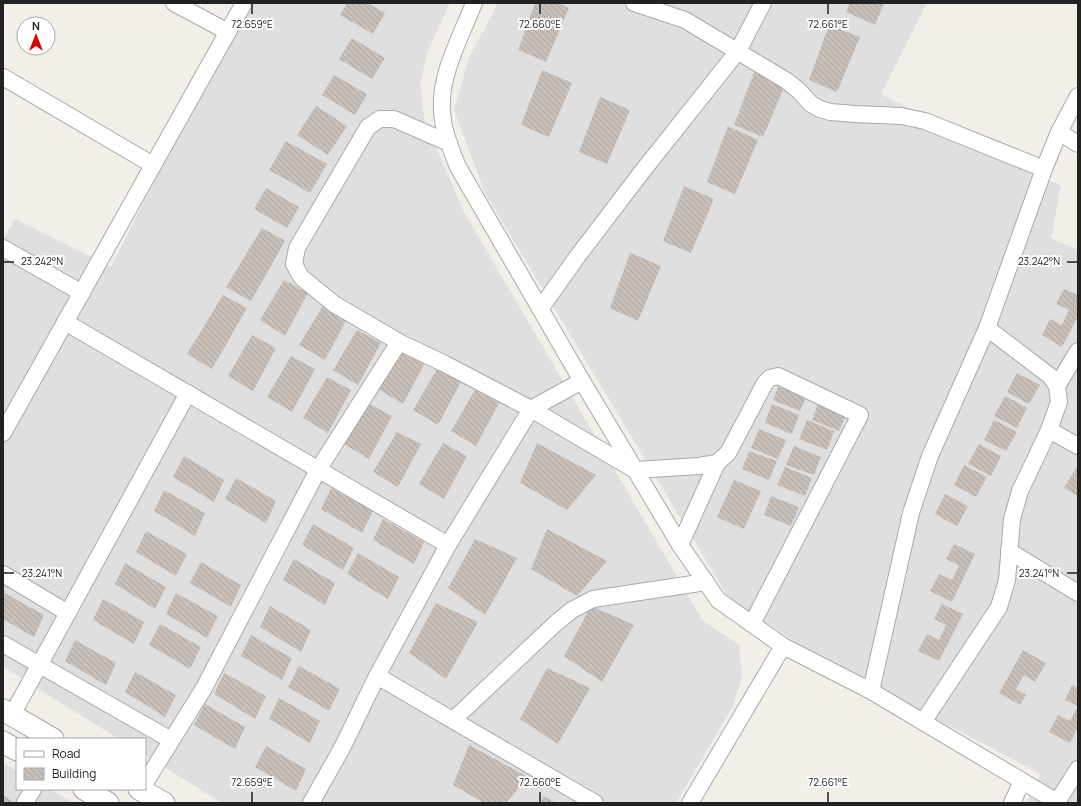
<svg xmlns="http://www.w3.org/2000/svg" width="1081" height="806" viewBox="0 0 1081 806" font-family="Manrope,sans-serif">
	<defs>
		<pattern id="building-back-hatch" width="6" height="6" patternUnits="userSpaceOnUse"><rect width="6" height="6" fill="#c7bfb8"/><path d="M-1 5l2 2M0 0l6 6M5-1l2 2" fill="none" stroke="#aba49e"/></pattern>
	</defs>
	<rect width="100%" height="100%" fill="#f2efe9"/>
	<g fill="#e0dfdf">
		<polygon points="244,3 450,3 427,53 420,85 425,122 464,212 703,621 739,645 742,677 733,706 676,803 222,803 145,755 145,739 119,739 3,667 3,240 15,219 111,267"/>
		<polygon points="498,3 927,3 881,94 1061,186 1051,238 1078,250 1078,803 1026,803 1041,774 816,656 728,597 485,193 454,110 469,58"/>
		<polygon points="3,763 17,771 17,789 49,789 74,803 3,803"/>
	</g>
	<g fill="url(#building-back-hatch)">
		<polygon points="347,3 368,3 385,13 373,34 340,15"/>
		<polygon points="535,3 559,3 569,8 546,62 518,50"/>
		<polygon points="850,3 884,3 875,25 846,12"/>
		<polygon points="829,25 860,37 837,92 809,80"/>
		<polygon points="352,38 385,58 372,79 339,59"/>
		<polygon points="542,70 572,83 549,137 521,125"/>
		<polygon points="755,70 786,83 763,137 734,125"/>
		<polygon points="334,75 367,94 355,115 322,95"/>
		<polygon points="600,97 630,110 607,164 579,152"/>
		<polygon points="316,106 347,126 328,155 297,135"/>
		<polygon points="728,126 758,140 735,194 707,182"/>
		<polygon points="286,141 327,164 310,193 269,170"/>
		<polygon points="684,186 714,199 691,253 663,241"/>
		<polygon points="266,188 299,207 287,228 254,209"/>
		<polygon points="262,228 285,241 251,301 226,287"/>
		<polygon points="630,253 661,266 638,321 610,308"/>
		<polygon points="284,280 308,293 285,336 260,320"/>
		<polygon points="1064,289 1078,295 1078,316 1062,347 1042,335 1050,319 1062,325 1069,310 1056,304"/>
		<polygon points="223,295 247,308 212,369 187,354"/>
		<polygon points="324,304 348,317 325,360 299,345"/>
		<polygon points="357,330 381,343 358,385 333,370"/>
		<polygon points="252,335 276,348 253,391 228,376"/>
		<polygon points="402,348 426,361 403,404 378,389"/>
		<polygon points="291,356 315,369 292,412 267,397"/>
		<polygon points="437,369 461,382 438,425 413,410"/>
		<polygon points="1017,373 1040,385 1029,404 1007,392"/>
		<polygon points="327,377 351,390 328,433 303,418"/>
		<polygon points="780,382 808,393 800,411 773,400"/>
		<polygon points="475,390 499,403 476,446 451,431"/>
		<polygon points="1005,396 1027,408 1017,428 994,416"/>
		<polygon points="819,401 847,412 839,431 812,420"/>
		<polygon points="368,403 392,416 369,459 344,444"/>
		<polygon points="772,404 799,415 792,434 765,423"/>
		<polygon points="807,420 834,431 827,450 799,439"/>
		<polygon points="994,420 1017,432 1006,451 984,440"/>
		<polygon points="759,429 786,440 778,459 751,448"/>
		<polygon points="397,432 421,444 398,487 373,472"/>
		<polygon points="443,443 467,456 444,499 419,484"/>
		<polygon points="537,443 596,475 567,510 520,483"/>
		<polygon points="979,444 1001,456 991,476 968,464"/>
		<polygon points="794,446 821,457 814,475 786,465"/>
		<polygon points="749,451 777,461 769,480 742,469"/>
		<polygon points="184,456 224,480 214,502 173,477"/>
		<polygon points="964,465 987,477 976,497 954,485"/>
		<polygon points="1078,465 1078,496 1064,488"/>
		<polygon points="785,467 812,478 805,496 777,485"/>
		<polygon points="236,478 276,501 266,523 225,499"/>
		<polygon points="734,480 761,491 744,529 717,517"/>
		<polygon points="331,488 373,511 362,533 321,509"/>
		<polygon points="164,490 205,513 195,536 154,511"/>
		<polygon points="945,494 968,506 957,526 935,514"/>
		<polygon points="771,496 799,507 791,526 764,515"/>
		<polygon points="383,519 424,542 414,564 373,540"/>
		<polygon points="313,524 354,548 343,570 302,545"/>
		<polygon points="547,529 607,561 577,596 531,569"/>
		<polygon points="146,531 187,554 176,576 136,552"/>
		<polygon points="475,539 517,558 485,615 448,588"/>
		<polygon points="954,544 975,554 952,602 930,591 939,574 952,580 959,565 946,559"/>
		<polygon points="358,553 399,577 388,599 347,574"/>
		<polygon points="294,559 335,583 325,605 283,580"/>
		<polygon points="201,562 241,585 231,607 190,583"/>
		<polygon points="125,563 166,587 155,609 115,584"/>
		<polygon points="3,592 44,615 34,637 3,619"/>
		<polygon points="176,593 218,616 207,638 166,614"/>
		<polygon points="103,599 144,622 134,644 93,620"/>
		<polygon points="436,603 478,622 446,679 409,653"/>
		<polygon points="942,604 963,614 939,661 918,651 927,634 939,640 946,625 934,619"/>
		<polygon points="270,606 311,630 301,652 260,627"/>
		<polygon points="591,606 634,625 602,682 564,656"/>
		<polygon points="160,624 201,647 190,669 149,645"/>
		<polygon points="251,635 292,658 282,680 241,656"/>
		<polygon points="75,640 116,663 106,685 65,661"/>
		<polygon points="1023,650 1046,663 1035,682 1024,675 1016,689 1026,695 1020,705 999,693"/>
		<polygon points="299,666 340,689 329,711 288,687"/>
		<polygon points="547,668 590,688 558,744 520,719"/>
		<polygon points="135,672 176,695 165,717 125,692"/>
		<polygon points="224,673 266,696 255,719 214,694"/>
		<polygon points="1072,685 1078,688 1078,727 1070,743 1049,732 1058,715 1070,721 1078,706 1065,700"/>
		<polygon points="279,698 320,721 310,743 269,719"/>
		<polygon points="205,704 245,727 235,749 194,725"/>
		<polygon points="469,745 528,777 506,803 484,803 453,785"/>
		<polygon points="266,746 306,769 296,791 255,767"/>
		<polygon points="3,795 12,801 11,803 3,803"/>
		<polygon points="543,796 556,803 541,803"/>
	</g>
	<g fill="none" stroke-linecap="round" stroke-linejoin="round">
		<defs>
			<g id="minor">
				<polyline points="174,3 228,32"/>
				<path d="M 474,3 C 460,40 436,79 443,120 C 445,136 452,152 458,167 L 582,381 L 680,545 L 718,600 L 783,646 L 871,691 L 1059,803"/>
				<polyline points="634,3 685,20 787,81 799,91 811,104 820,109 830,112 855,114 901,116 925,121 1044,169"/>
				<polyline points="3,77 153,165"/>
				<polyline points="1059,132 1078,144"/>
				<polyline points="449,143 394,119 380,119 368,127 297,248 294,264 301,277 334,304 399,342 445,364 531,409 635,470 699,466 717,463 728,453 765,383 770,378 778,376 860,415 752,624"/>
				<polyline points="3,248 82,293"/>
				<polyline points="540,309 577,257 641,173 738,51 763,3"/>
				<polyline points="65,322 448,545"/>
				<polyline points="1057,386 1078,351"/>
				<polyline points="1049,430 1078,446"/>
				<polyline points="3,433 244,3"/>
				<polyline points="680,545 717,463"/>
				<polyline points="1009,551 1078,593"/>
				<polyline points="3,574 68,613"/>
				<polyline points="3,644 171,740"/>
				<polyline points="377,676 595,803"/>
				<polyline points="871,691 911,513 930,456 987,328 1044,169 1059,132 1078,96"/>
				<polyline points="12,715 188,393"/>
				<polyline points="453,720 556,623 572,610 593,599 706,582"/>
				<polyline points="923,722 999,607 1007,580 1012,519 1020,491 1049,430 1059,402 1057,386 1050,376 987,328"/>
				<polyline points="145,783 204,688 318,470 399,342"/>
				<polyline points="1057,802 1078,769"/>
				<polyline points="25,803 33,789"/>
				<polyline points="311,803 342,748 377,676 448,545 531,409 582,381"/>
				<polyline points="690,803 783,646"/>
				<polyline points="1012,803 1022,781"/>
			</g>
			<g id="tertiary">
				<polyline points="3,710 53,739"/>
				<polyline points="3,742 17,750"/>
				<polyline points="84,789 108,803"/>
				<polyline points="139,789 164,803"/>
			</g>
		</defs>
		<use href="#minor" stroke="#a9a9a9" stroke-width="18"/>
		<use href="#tertiary" stroke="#a9a9a9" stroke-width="23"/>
		<use href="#minor" stroke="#fff" stroke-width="16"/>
		<use href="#tertiary" stroke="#fff" stroke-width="21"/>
	</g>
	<path fill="none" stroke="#222" stroke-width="1.5" d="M 252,4 L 252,14M 540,4 L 540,14M 828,4 L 828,14M 4,262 L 14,262M 1067,262 L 1077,262M 4,573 L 14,573M 1067,573 L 1077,573M 252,792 L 252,802M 540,792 L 540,802M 828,792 L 828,802"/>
	<g font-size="10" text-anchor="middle" fill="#222" stroke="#fff" stroke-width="4" stroke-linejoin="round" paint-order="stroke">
		<text x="252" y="28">72.659°E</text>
		<text x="540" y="28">72.660°E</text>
		<text x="828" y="28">72.661°E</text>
		<text x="42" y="265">23.242°N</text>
		<text x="1039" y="265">23.242°N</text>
		<text x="42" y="577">23.241°N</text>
		<text x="1039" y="577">23.241°N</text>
		<text x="252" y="786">72.659°E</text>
		<text x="540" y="786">72.660°E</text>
		<text x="828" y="786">72.661°E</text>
	</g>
	<rect width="1081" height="806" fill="none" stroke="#222222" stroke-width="8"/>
	<rect x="16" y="738" width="130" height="52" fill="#ffffff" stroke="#a7a7a7"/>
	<rect x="24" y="751" width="20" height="6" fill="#ffffff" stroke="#a7a7a7"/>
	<text x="52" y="758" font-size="12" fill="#222222">Road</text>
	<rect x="24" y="768" width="20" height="12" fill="url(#building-back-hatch)" stroke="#a7a7a7"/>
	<text x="52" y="778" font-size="12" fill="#222222">Building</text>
	<g transform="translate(36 36)"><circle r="19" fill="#ffffff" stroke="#a7a7a7"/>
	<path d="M0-3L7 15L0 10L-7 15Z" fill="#d40000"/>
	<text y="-6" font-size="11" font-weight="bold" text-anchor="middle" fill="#222222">N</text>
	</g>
</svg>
